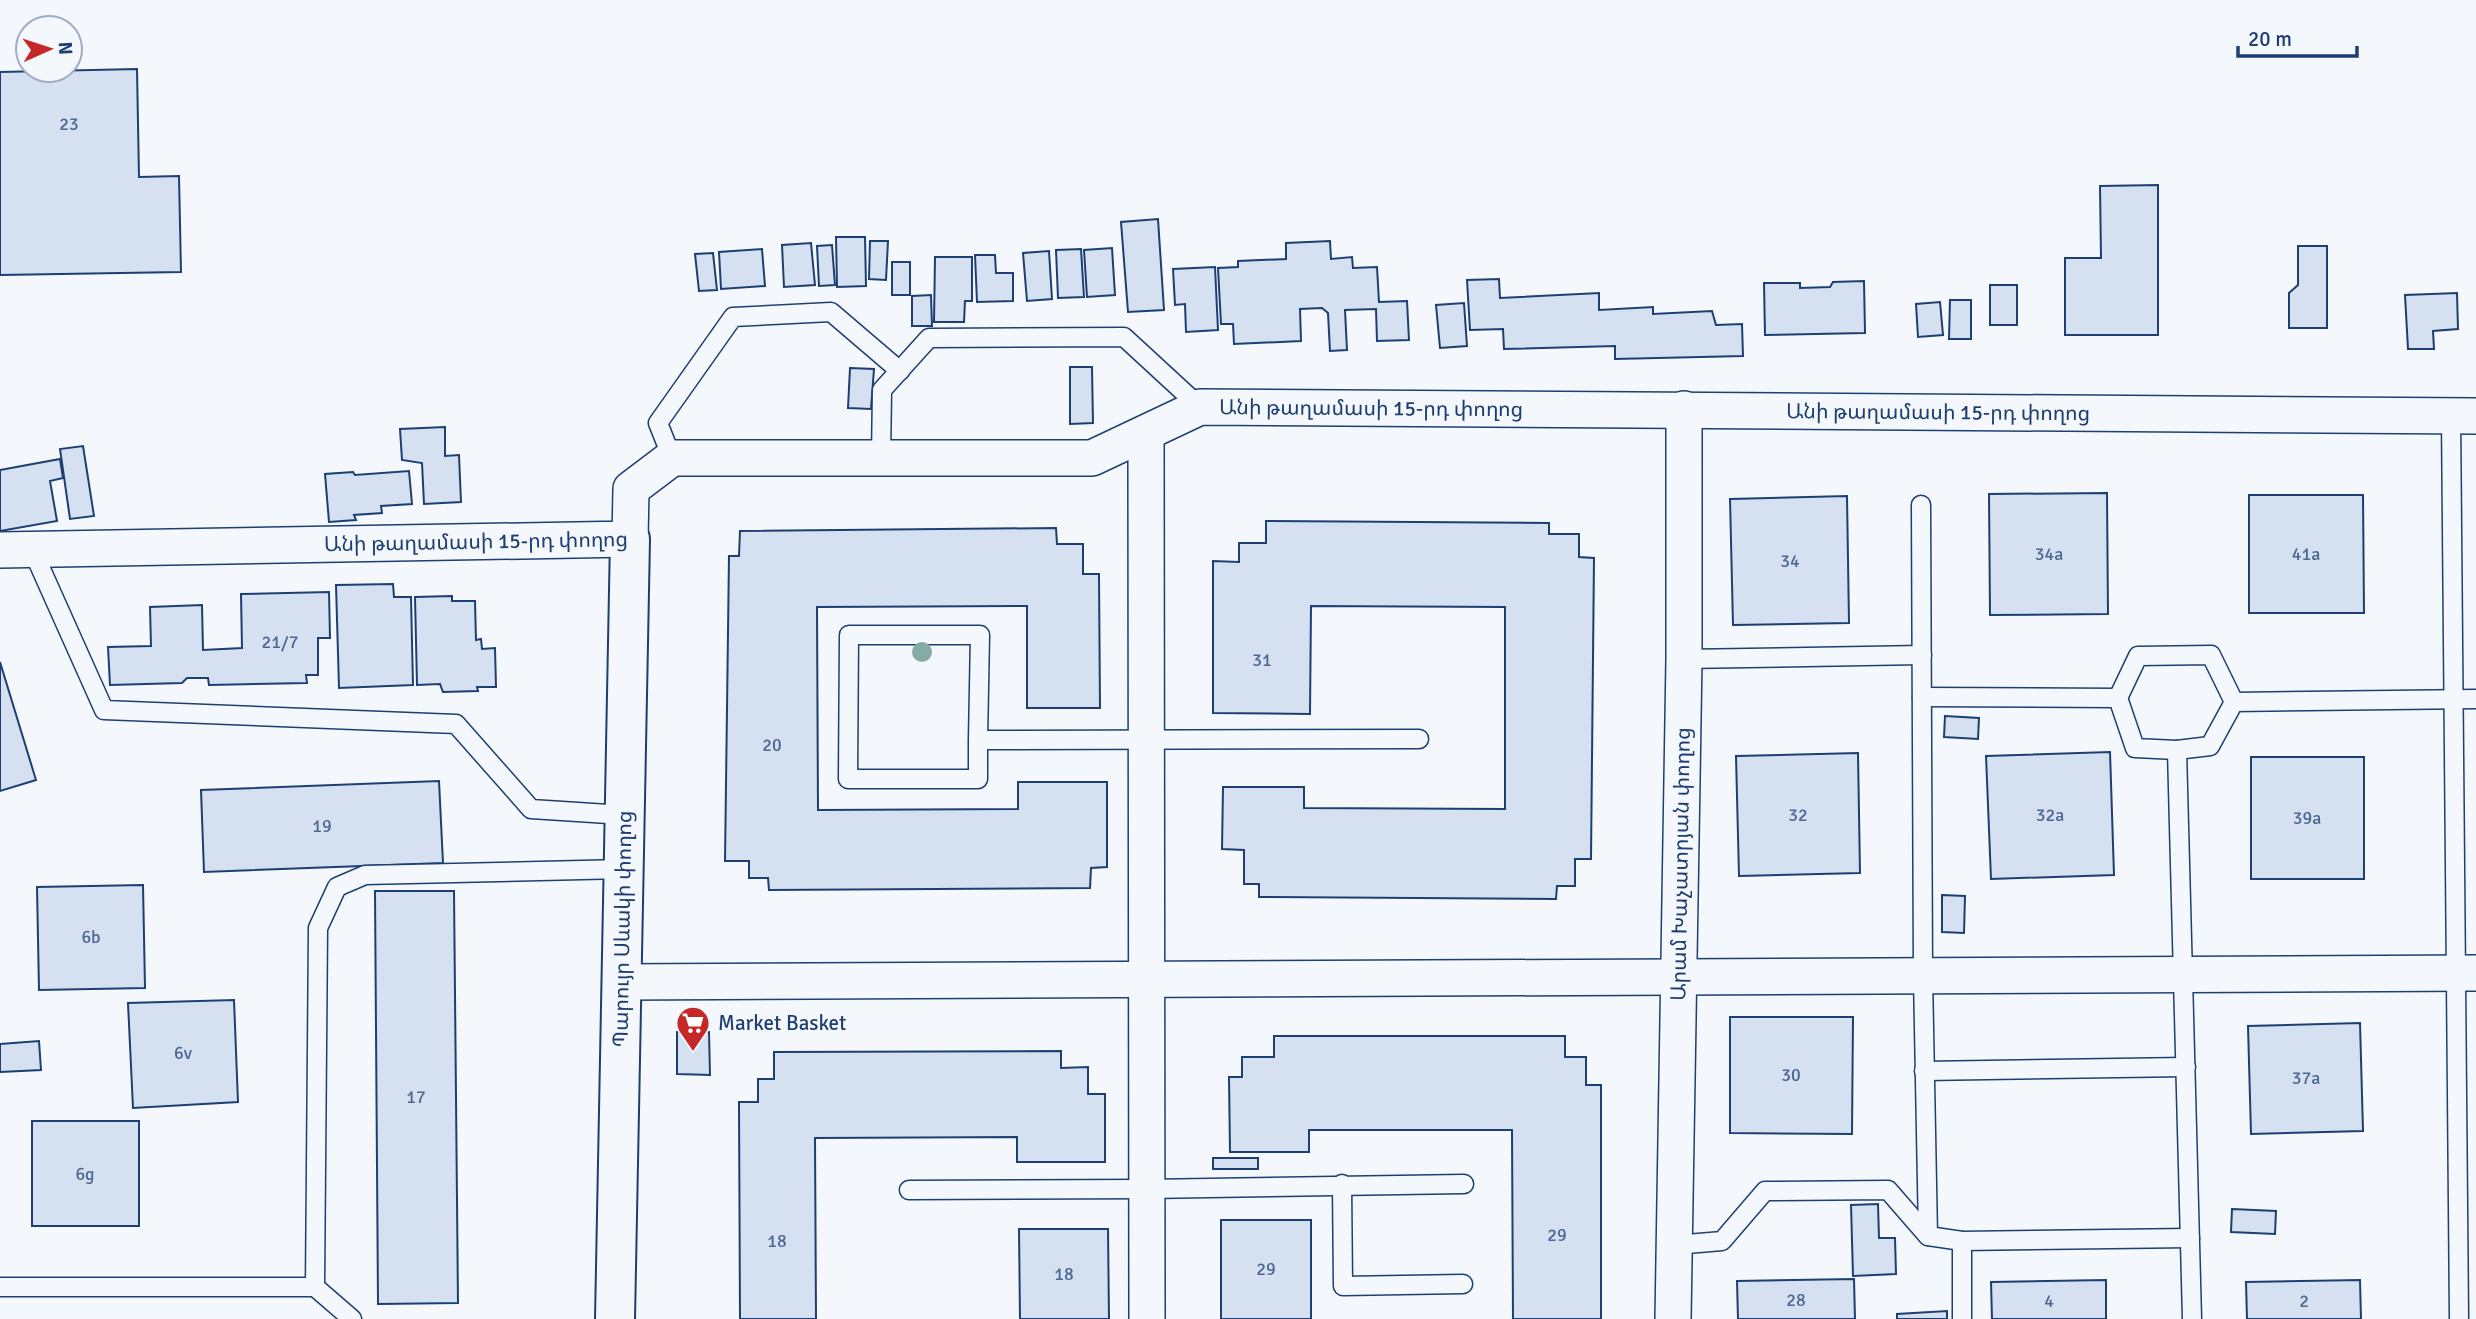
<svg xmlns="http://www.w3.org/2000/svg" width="2476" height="1319" viewBox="0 0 2476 1319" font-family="Signika,'Noto Sans Armenian',sans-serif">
	<rect width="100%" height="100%" fill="#f4f7fb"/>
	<g fill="#d5e0f0" stroke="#1d3f73" stroke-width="2">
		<polygon points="137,69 139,177 179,176 181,272 0,275 0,72"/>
		<polygon points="2158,185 2158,335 2065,335 2065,258 2101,258 2100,186"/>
		<polygon points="1158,219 1164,310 1128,312 1121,222"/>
		<polygon points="836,237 865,237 866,286 837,287"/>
		<polygon points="870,241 888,241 886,280 869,279"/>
		<polygon points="1330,241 1331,259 1352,257 1353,268 1377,267 1379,302 1407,301 1409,340 1377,341 1376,309 1345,310 1347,350 1330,351 1328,313 1322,308 1300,309 1301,341 1234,344 1233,324 1221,324 1218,268 1238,267 1238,261 1286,259 1286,243"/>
		<polygon points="811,243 815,285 784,287 782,245"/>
		<polygon points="832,245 835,285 819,286 817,246"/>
		<polygon points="2298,246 2327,246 2327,328 2289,328 2289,293 2298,285"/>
		<polygon points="1112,248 1115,295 1087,297 1084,250"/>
		<polygon points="762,249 765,286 721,289 719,252"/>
		<polygon points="1081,249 1084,297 1058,298 1056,250"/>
		<polygon points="1049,251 1052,299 1027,301 1023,253"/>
		<polygon points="713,253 717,290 699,291 695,254"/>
		<polygon points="975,255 995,255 996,273 1013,273 1013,301 977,302"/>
		<polygon points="935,257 972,257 972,301 965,301 964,322 934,322"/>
		<rect x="892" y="262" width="18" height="33"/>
		<polygon points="1215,267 1218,330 1186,332 1185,304 1175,305 1173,269"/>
		<polygon points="1499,279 1500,298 1599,293 1599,310 1653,307 1653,314 1712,311 1716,325 1742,324 1743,356 1615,359 1615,346 1504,349 1503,329 1470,330 1467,280"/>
		<polygon points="1864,281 1865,333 1765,335 1764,283 1800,283 1800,288 1830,287 1833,282"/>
		<rect x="1990" y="285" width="27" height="40"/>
		<polygon points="2457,293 2458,329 2433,331 2434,349 2408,349 2405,295"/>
		<polygon points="931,295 932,326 912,326 912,296"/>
		<polygon points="1950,300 1971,300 1971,339 1949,339"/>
		<polygon points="1940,302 1943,335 1918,337 1916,304"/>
		<polygon points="1464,303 1467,346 1440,348 1436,305"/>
		<polygon points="1070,367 1092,367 1093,423 1070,424"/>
		<polygon points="850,368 874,369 871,409 848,408"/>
		<polygon points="445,427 445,456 459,455 461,502 424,504 422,463 402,460 400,429"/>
		<polygon points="83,446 94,516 70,519 60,449"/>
		<polygon points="60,459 63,478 50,481 57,521 0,531 0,470"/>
		<polygon points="409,471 412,504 381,506 382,513 354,515 356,520 329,522 325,474 353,472 355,475"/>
		<polygon points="2107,493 2108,614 1990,615 1989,494"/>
		<polygon points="2249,495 2363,495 2364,613 2249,613"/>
		<polygon points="1847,496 1849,623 1733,625 1730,499"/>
		<polygon points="1266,521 1549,523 1549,534 1579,534 1579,557 1594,558 1591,859 1575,859 1575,886 1557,886 1556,899 1259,897 1259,884 1244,884 1244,850 1222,849 1223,787 1304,787 1304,808 1505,809 1505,607 1311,606 1310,714 1213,713 1213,561 1239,562 1239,543 1266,543"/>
		<polygon points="1056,528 1057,544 1083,544 1083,574 1099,574 1100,708 1027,708 1027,606 817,607 818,810 1018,809 1018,782 1107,782 1107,867 1091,868 1090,888 769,890 768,878 749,878 749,861 725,861 729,556 739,556 740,531"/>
		<polygon points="393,584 394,597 411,597 413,685 339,688 336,585"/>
		<polygon points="329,592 330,638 318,638 318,675 306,675 307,683 209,685 208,678 187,678 182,683 110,685 108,647 151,646 150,607 202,605 203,650 242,648 241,594"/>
		<polygon points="452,596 452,601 475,601 476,640 481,639 482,649 495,648 496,687 477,687 478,691 443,692 440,684 417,685 415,597"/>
		<polygon points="0,662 36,780 0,791"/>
		<polygon points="1945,716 1979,718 1978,739 1944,737"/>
		<polygon points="2110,752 2114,875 1991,879 1986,756"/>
		<polygon points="1858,753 1860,873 1739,876 1736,756"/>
		<rect x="2251" y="757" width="113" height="122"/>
		<polygon points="439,781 443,863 204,872 201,790"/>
		<polygon points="143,885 145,988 39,990 37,887"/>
		<polygon points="375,891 454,891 458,1303 378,1304"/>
		<polygon points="1942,895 1965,896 1964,933 1942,932"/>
		<polygon points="234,1000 238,1102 133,1108 128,1003"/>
		<polygon points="1730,1017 1853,1017 1852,1134 1730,1133"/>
		<polygon points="2360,1023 2363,1131 2251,1134 2248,1026"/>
		<polygon points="677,1032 709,1032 710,1075 677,1074"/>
		<polygon points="1274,1036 1565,1036 1565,1057 1586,1057 1586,1085 1601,1085 1601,1319 1513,1319 1512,1130 1309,1130 1309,1152 1230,1152 1229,1077 1242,1077 1242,1057 1274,1057"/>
		<polygon points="39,1041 41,1070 0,1072 0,1044"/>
		<polygon points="1061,1051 1061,1068 1088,1067 1088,1094 1105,1094 1105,1162 1017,1162 1017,1137 815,1138 816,1319 740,1319 739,1102 758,1102 758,1079 774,1079 774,1052"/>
		<rect x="32" y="1121" width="107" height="105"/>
		<rect x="1213" y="1158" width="45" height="11"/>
		<polygon points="1878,1204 1879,1238 1895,1238 1896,1274 1853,1276 1851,1205"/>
		<polygon points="2232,1209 2276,1211 2275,1234 2231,1232"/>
		<rect x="1221" y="1220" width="90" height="99"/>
		<polygon points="1019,1229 1108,1229 1109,1319 1020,1319"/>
		<polygon points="1854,1279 1855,1319 1738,1319 1737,1281"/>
		<polygon points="2106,1280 2106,1319 1992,1319 1991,1282"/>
		<polygon points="2360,1280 2361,1319 2247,1319 2246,1282"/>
		<polygon points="1947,1311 1947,1319 1897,1319 1897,1314"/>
	</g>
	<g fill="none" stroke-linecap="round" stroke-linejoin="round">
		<defs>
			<g id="lane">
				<polyline points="2451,415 2459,1319"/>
				<polyline points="672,458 658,423 733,317 831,312 900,371"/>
				<polyline points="881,459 882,390 929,338 1124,337 1200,407"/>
				<polyline points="1921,505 1923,976 1928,1236"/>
				<polyline points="32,549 104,710 456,724 531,809 624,815"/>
				<polyline points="1684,659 1922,655"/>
				<polyline points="1922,697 2118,698 2138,656 2211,655 2234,702 2476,699"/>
				<polyline points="2118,698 2135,748 2177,750 2210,746 2234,702"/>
				<polyline points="978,740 980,635 849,635 848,779 978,779 978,740 1419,739"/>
				<polyline points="2177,750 2192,1319"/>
				<polyline points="1924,1071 2186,1067"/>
				<polyline points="1342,1184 1343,1286 1463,1284"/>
				<polyline points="909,1190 1147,1189 1464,1184"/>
				<polyline points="1962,1241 1962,1319"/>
				<polyline points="1675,1245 1722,1241 1765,1191 1888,1190 1928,1236 1962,1241 2190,1238"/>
				<polyline points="0,1287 315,1287 318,928 337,887 365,875 624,869"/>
				<polyline points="315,1287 352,1319"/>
			</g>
			<g id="street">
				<polyline points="1146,433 1147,1319"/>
				<path id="s1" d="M 0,550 L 630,539 L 631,489 L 672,458 L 1092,458 L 1200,407 L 2476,416"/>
				<polyline points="624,982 2476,973"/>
				<path id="s2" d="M 1673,1319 L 1684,659 L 1684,409"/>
			</g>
			<g id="secondary">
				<path id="s3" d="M 615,1319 C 621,1059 624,799 630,539"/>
			</g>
		</defs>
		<use href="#lane" stroke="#1d3f73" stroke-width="21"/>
		<use href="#street" stroke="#1d3f73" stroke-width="38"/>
		<use href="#secondary" stroke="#1d3f73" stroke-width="42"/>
		<use href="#lane" stroke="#f4f7fb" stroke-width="18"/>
		<use href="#street" stroke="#f4f7fb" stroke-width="35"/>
		<use href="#secondary" stroke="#f4f7fb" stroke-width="38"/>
	</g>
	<circle fill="#86aba6" cx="922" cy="652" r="10"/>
	<defs>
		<symbol id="supermarket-pin" viewBox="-11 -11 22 30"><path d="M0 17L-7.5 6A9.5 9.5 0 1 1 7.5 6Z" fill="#c62828" stroke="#f4f7fb"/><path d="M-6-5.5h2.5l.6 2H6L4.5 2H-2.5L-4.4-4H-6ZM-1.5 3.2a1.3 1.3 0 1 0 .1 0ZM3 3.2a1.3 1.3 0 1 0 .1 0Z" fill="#fff"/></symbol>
	</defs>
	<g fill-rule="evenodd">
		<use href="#supermarket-pin" x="674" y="1004" width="38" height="52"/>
	</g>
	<g text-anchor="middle" stroke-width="5" stroke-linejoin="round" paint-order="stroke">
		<g font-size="18" fill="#4b6792">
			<text x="69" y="130">23</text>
			<text x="2049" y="560">34a</text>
			<text x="2306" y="560">41a</text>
			<text x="1790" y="567">34</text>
			<text x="280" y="648">21/7</text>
			<text x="1262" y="666">31</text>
			<text x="772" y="751">20</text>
			<text x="1798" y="821">32</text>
			<text x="2050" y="821">32a</text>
			<text x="2307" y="824">39a</text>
			<text x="322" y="832">19</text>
			<text x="91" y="943">6b</text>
			<text x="183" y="1059">6v</text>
			<text x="1791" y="1081">30</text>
			<text x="2306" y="1084">37a</text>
			<text x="416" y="1103">17</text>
			<text x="85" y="1180">6g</text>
			<text x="1557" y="1241">29</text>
			<text x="777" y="1247">18</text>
			<text x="1266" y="1275">29</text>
			<text x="1064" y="1280">18</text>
			<text x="1796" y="1306">28</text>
			<text x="2049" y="1307">4</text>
			<text x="2304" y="1307">2</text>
		</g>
		<g font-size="21" fill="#1d3f73" stroke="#f4f7fb">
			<text dy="7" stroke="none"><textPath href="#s1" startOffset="1442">Անի թաղամասի 15-րդ փողոց</textPath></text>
			<text dy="7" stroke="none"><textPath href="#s1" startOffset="2009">Անի թաղամասի 15-րդ փողոց</textPath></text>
			<text dy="7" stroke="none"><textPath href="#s1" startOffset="476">Անի թաղամասի 15-րդ փողոց</textPath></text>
			<text dy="7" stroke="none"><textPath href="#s2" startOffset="455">Արամ Խաչատրյան փողոց</textPath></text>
			<text dy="7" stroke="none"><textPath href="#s3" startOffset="390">Պարույր Սևակի փողոց</textPath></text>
		</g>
		<g font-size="21" fill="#1d3f73" stroke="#f4f7fb" text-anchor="start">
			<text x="718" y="1030">Market Basket</text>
		</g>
	</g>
	<g transform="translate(49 49) rotate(87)"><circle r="33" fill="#f4f7fb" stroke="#9eadc5" stroke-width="2"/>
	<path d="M0-5L12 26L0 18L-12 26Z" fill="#c62828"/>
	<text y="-10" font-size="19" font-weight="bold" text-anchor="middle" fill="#1d3f73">N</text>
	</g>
	<path d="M2238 46v10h119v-10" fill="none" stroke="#1d3f73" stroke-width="3.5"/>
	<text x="2248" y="46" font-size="21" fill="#1d3f73" stroke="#f4f7fb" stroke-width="5" paint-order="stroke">20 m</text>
</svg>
